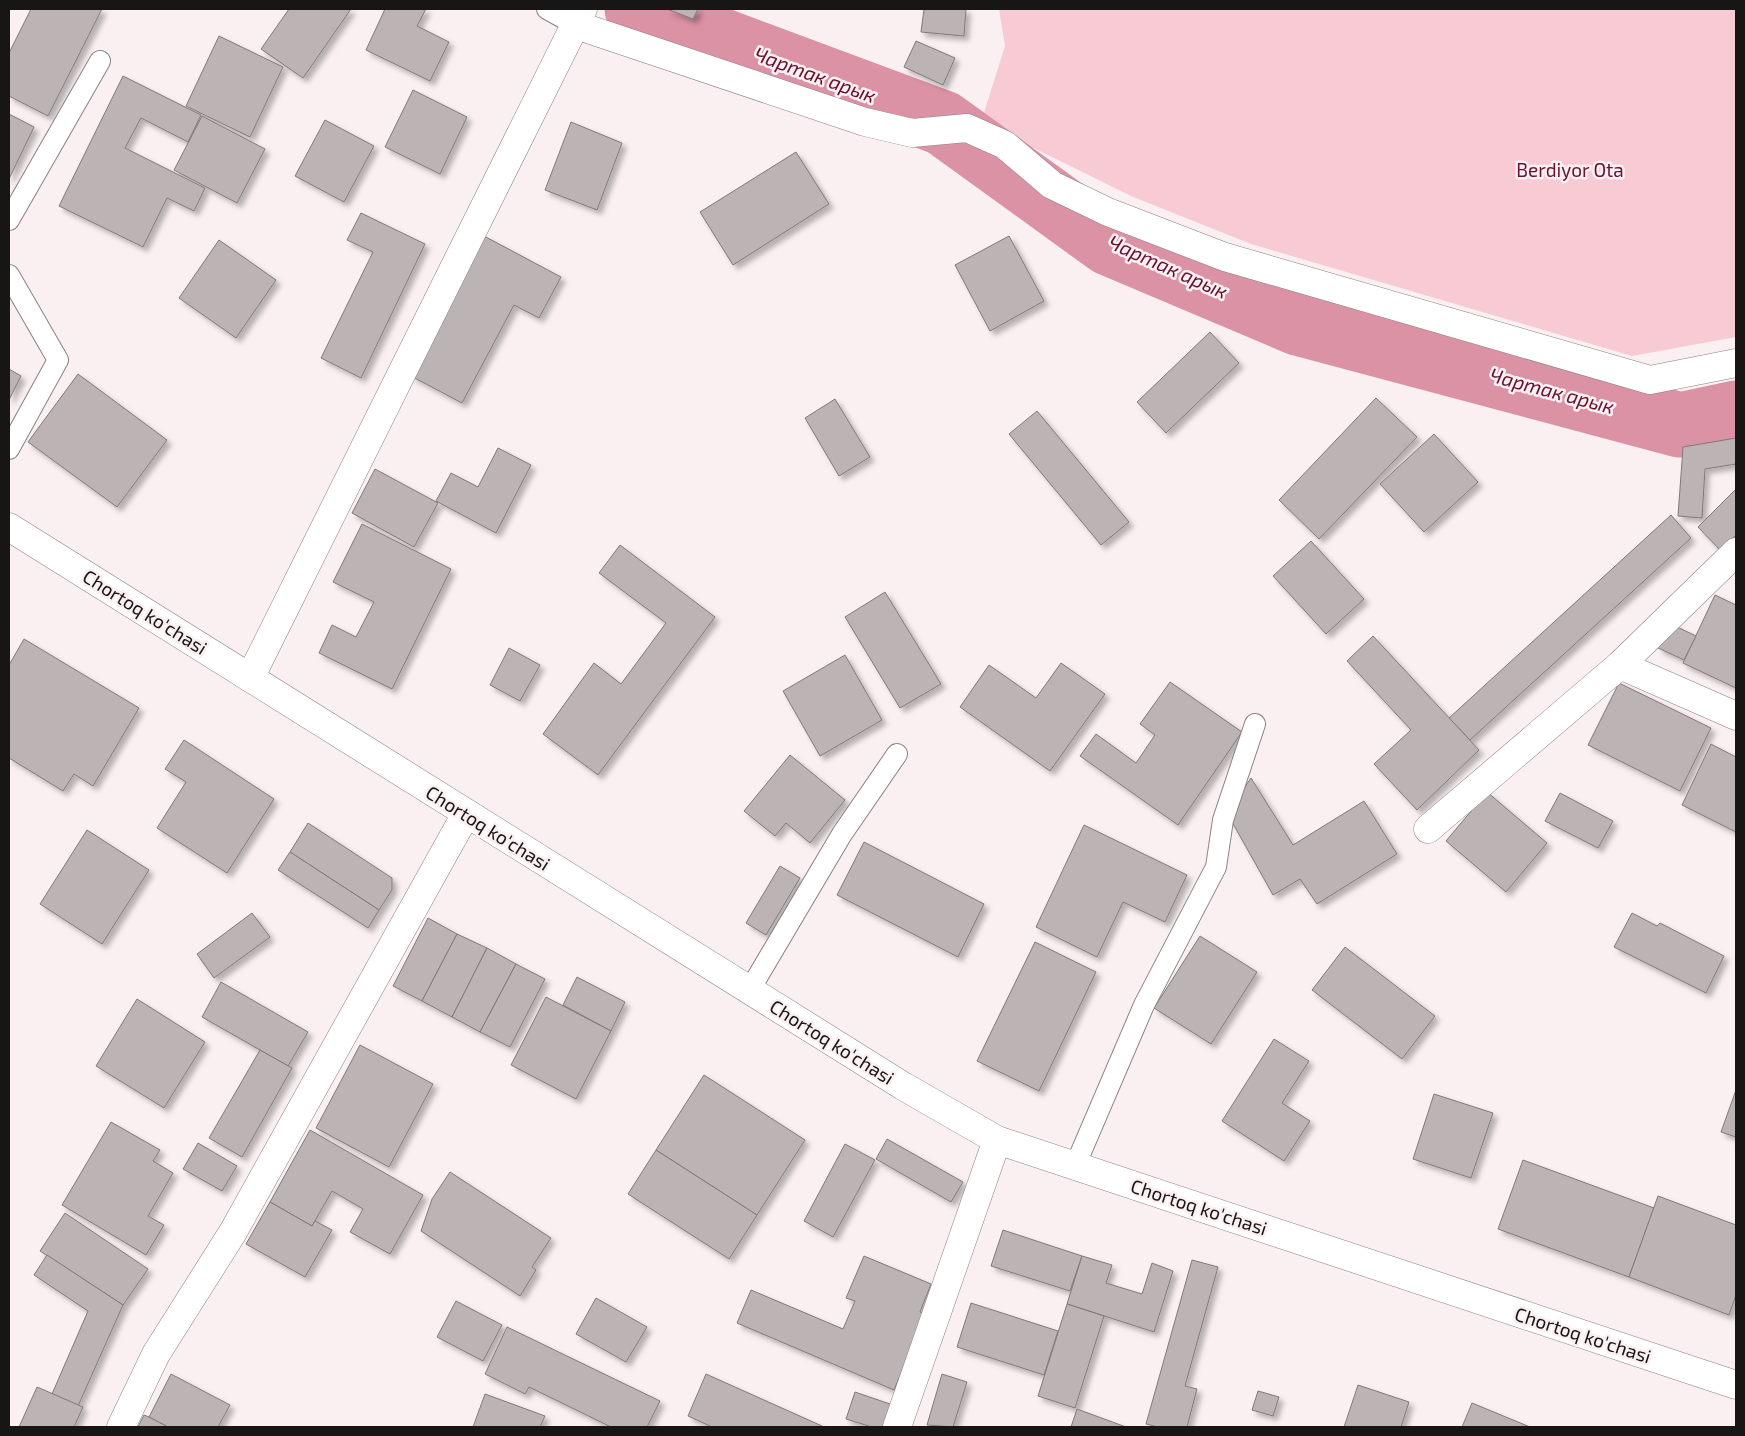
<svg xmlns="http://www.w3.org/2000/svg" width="1745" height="1436" viewBox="0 0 1745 1436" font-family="'Exo 2',sans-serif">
	<defs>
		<filter id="shadow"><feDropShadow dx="4.5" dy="4.5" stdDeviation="2.5" flood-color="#0004"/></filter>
	</defs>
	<rect width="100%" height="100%" fill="#faf0f2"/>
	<polygon fill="#f7cad4" points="999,9 1736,9 1736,337 1632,356 1251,244 1131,196 981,122 1005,46"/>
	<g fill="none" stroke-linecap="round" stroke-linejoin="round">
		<polyline stroke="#db92a4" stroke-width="65" points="637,9 943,123 1109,243 1298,323 1680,425 1736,413"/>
	</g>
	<g fill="#bcb3b5" stroke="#81787a" filter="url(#shadow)">
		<polygon points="31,9 102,9 48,116 9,96 9,53"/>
		<polygon points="289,9 351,9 303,78 261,49"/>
		<polygon points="385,9 426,9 417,26 449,42 430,81 366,50"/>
		<polygon points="667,9 698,9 693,19"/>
		<polygon points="924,9 966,9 964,36 921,32"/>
		<polygon points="219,36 283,67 250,137 186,106"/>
		<polygon points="916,41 955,58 943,85 904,67"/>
		<polygon points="123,76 201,115 188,142 141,118 125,148 205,188 194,211 167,198 143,247 59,206"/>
		<polygon points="413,90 467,117 440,174 385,147"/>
		<polygon points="9,114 34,127 9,179"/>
		<polygon points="202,116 265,149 237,203 174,170"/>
		<polygon points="325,120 374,146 344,202 295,176"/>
		<polygon points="571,122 622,143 597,210 545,190"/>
		<polygon points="796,152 829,204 733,265 700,212"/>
		<polygon points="361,213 425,244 361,378 321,358 373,252 347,240"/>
		<polygon points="484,236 561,277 539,318 514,305 462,403 411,376"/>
		<polygon points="1009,236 1044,301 990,331 955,265"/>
		<polygon points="219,240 276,280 236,338 179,298"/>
		<polygon points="1210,332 1239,363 1166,433 1137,402"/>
		<polygon points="9,369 21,376 9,400"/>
		<polygon points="78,374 167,440 117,507 28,442"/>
		<polygon points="1376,398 1417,437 1319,539 1279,500"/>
		<polygon points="835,399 870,457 839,476 805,418"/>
		<polygon points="1037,411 1129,522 1101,545 1009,434"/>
		<polygon points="1434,434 1478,482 1424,532 1380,484"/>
		<polygon points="1736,438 1736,464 1705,469 1702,518 1678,516 1683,447"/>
		<polygon points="498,448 531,465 496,533 436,501 451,473 478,487"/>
		<polygon points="375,469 438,503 414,547 352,513"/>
		<polygon points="1736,489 1736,535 1720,550 1698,527"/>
		<polygon points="1671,515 1691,538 1470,740 1449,718"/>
		<polygon points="362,524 451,569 392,689 319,653 332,625 356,637 374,602 333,582"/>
		<polygon points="1311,541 1364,599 1326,634 1273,576"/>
		<polygon points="620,545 715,617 598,775 543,734 594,663 621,684 666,623 599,573"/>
		<polygon points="885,592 941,684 900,708 845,617"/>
		<polygon points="1715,595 1736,605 1736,688 1683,663"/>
		<polygon points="1669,623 1696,636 1684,660 1658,648"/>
		<polygon points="1373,636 1479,750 1417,810 1374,764 1411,730 1347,661"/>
		<polygon points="24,639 139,708 93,786 74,774 63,791 9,758 9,665"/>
		<polygon points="509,648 540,665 520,701 490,685"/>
		<polygon points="845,655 882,720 820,756 783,691"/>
		<polygon points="1061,663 1105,694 1050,771 960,707 989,665 1036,698"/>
		<polygon points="1170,682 1242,732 1178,825 1080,756 1096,734 1136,763 1155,735 1140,724"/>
		<polygon points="1619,683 1711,728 1680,791 1588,745"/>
		<polygon points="184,740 274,799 227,873 157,828 186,782 165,769"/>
		<polygon points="1711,744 1736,757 1736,832 1682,805"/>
		<polygon points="790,755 845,800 810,843 786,823 775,836 744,811"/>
		<polygon points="1251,778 1293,845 1364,801 1397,854 1317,904 1300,879 1273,895 1227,813"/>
		<polygon points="1487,792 1547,843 1506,892 1446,841"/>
		<polygon points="1560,793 1613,821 1598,848 1545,821"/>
		<polygon points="308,823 392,878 392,890 379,910 290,852"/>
		<polygon points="1084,825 1187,875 1165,922 1123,902 1097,957 1036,927"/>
		<polygon points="87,830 149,870 102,944 40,904"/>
		<polygon points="864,842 984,904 958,957 837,895"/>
		<polygon points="290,852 379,910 368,928 278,870"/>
		<polygon points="780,866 800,878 766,935 746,923"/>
		<polygon points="252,913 270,937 214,978 197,954"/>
		<polygon points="1632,913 1657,926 1660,923 1724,956 1706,993 1614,947"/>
		<polygon points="428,918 457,934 422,1001 393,986"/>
		<polygon points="457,934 487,948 452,1017 422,1001"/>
		<polygon points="1200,936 1257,972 1211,1044 1154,1008"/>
		<polygon points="1035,942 1096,972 1039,1091 977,1061"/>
		<polygon points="1345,947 1435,1016 1402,1059 1312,990"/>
		<polygon points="487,948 516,964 480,1032 452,1017"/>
		<polygon points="516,964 545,979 510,1047 480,1032"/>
		<polygon points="577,977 625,1002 611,1031 563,1005"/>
		<polygon points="221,982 308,1032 288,1066 202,1017"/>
		<polygon points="546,997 611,1031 576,1099 511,1065"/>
		<polygon points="137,999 205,1042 164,1108 96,1066"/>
		<polygon points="1274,1039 1309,1061 1282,1103 1310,1121 1284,1161 1222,1121"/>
		<polygon points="360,1045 433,1084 389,1167 316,1128"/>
		<polygon points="260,1050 292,1068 242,1157 209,1138"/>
		<polygon points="704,1075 805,1140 757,1215 656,1150"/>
		<polygon points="1736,1090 1736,1137 1721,1132"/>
		<polygon points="1434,1094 1493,1113 1471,1178 1413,1159"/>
		<polygon points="111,1122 160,1150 153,1161 173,1173 148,1216 164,1225 146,1255 62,1205"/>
		<polygon points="310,1130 423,1195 390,1254 350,1232 363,1209 332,1191 312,1226 270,1202"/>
		<polygon points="887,1139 963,1182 951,1202 876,1159"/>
		<polygon points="198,1143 237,1166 222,1191 183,1169"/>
		<polygon points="845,1144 875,1160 833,1237 804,1221"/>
		<polygon points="656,1150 757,1215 729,1259 628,1194"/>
		<polygon points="1523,1160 1654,1208 1629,1277 1498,1229"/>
		<polygon points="450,1172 551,1238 532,1267 536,1270 520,1296 421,1231 432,1199"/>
		<polygon points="1658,1196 1736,1225 1736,1295 1729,1315 1629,1277"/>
		<polygon points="270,1202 312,1226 315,1221 332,1230 305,1277 246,1244"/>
		<polygon points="65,1213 148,1269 123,1305 40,1251"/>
		<polygon points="1003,1230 1082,1256 1070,1291 991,1266"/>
		<polygon points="47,1255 123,1305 78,1406 52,1394 88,1311 34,1275"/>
		<polygon points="864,1256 931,1284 920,1312 926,1314 894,1390 737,1323 751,1290 843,1329 855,1301 846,1298"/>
		<polygon points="1082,1256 1112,1265 1106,1283 1142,1294 1152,1263 1173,1271 1154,1332 1067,1304"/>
		<polygon points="1192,1260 1218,1267 1185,1386 1197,1389 1187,1427 1158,1427 1146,1424"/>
		<polygon points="596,1298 647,1327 626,1362 576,1334"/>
		<polygon points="456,1301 502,1325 483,1361 437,1337"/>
		<polygon points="971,1303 1058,1331 1044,1375 957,1347"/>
		<polygon points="1067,1304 1104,1316 1075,1408 1038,1396"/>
		<polygon points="507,1327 660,1401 647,1427 611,1427 529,1387 525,1394 485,1374"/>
		<polygon points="171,1374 230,1405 218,1427 168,1427 149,1417"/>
		<polygon points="706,1374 822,1426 822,1427 712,1427 688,1416"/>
		<polygon points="942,1374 967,1382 953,1427 927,1425"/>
		<polygon points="1358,1385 1409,1402 1401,1427 1344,1427"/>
		<polygon points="37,1387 83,1407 74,1427 19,1427"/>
		<polygon points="1258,1391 1279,1397 1273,1416 1252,1410"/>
		<polygon points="855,1392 893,1405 885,1427 872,1427 846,1419"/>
		<polygon points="485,1394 545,1416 540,1427 473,1427"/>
		<polygon points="1472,1403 1530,1427 1462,1427"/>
		<polygon points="1077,1409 1126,1427 1071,1427"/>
		<polygon points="144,1415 149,1417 168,1427 138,1427"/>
	</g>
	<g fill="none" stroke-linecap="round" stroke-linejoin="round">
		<defs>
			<g id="lane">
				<polyline points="547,9 576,25"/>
				<polyline points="9,220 100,61"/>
				<polyline points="9,275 58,360 9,449"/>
				<polyline points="749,991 842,834 897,754"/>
				<polyline points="1075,1166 1144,1005 1216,867 1223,820 1255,724"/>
			</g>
			<g id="street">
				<polyline points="576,25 865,122 912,133 967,128 1005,145 1052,185 1108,212 1225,257 1650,380 1736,363"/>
				<polyline points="1620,665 1736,716"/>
				<polyline points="250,678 583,9"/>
				<polyline points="1428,829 1620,665 1736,552"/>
				<polyline points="121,1427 156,1354 233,1232 466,814"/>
				<polyline points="897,1427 997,1140"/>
			</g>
			<polyline id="secondary" points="9,527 903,1086 997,1140 1736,1385"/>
		</defs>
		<use href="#lane" stroke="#8a8183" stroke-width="22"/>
		<use href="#street" stroke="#8a8183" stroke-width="29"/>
		<use href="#secondary" stroke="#8a8183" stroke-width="29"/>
		<use href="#lane" stroke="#fff" stroke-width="20"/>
		<use href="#street" stroke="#fff" stroke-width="28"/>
		<use href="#secondary" stroke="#fff" stroke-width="28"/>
	</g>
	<g text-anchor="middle" stroke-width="5" stroke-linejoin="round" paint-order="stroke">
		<g font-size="19" fill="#681333" stroke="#faf0f2">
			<text x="1570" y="177">Berdiyor Ota</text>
		</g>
		<g font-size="19" fill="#181515" stroke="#faf0f2">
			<text transform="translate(145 612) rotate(32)" y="7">Chortoq ko'chasi</text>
			<text transform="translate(488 828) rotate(32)" y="7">Chortoq ko'chasi</text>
			<text transform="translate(832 1042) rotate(32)" y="7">Chortoq ko'chasi</text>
			<text transform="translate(1199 1207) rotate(18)" y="7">Chortoq ko'chasi</text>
			<text transform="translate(1583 1335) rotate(18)" y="7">Chortoq ko'chasi</text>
		</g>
		<g font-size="20" font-style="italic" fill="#651031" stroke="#faf0f2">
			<text transform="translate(815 75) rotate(20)" y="7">Чартак арык</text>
			<text transform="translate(1168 267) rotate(24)" y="7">Чартак арык</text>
			<text transform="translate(1552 391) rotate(15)" y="7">Чартак арык</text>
		</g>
	</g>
	<rect width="1745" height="1436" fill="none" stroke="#181515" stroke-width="20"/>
</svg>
